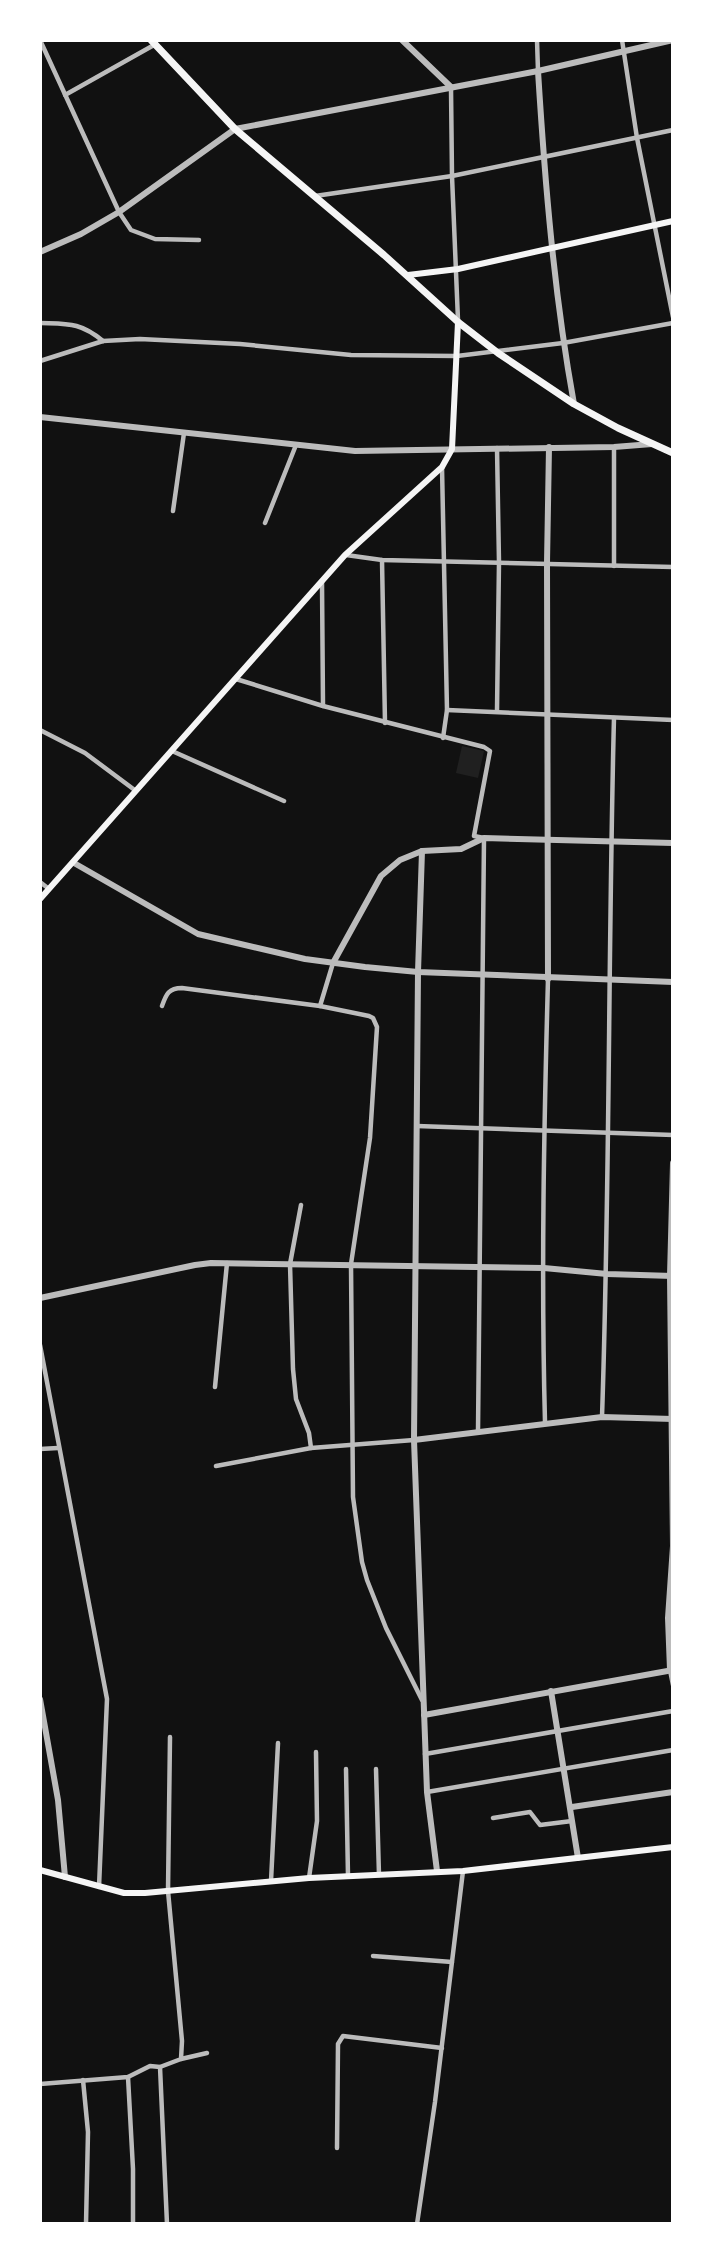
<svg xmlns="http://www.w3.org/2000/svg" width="713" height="2264" viewBox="0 0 713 2264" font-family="'Asap Condensed',sans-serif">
	<rect width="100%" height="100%" fill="#111"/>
	<polygon fill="#202020" points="462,746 484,751 478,778 456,773"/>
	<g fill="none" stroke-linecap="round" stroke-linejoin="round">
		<g stroke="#bcbcbc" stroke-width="4.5">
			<polyline points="40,40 119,212 131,230 155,239 199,240"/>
			<polyline points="537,40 538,71"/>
			<polyline points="622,40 637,138 673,317"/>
			<polyline points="451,88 452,176 458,320"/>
			<polyline points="65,95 154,45"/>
			<polyline points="315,196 452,176 673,130"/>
			<path d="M 40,323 C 68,324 80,322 103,341"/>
			<polyline points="40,361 103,341 140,339 240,344 351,355 457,356 563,343 673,323"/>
			<polyline points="497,448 499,562 497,710"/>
			<polyline points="442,467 447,710 443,738"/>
			<polyline points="173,511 184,433"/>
			<polyline points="265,523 296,445"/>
			<polyline points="346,555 382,560 673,567"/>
			<polyline points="382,560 385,723"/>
			<polyline points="614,566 614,447"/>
			<polyline points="322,582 323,706"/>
			<polyline points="236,679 323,706 484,747 490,751 474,836 484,838 478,1431"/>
			<polyline points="447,710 673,720"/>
			<polyline points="40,730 85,753 136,791"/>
			<polyline points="172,751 284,801"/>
			<polyline points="40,882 49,889"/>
			<path d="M 162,1006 C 166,995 168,988 182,988 L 320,1006 L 369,1016 L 373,1018 L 377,1027 L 370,1138 L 351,1264 L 353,1497 L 362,1562 L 367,1580 L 386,1628 L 422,1700"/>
			<polyline points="320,1006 333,963"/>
			<polyline points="417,1126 673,1135"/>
			<polyline points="301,1205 290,1264 293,1369 296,1399 309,1433 311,1448"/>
			<polyline points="40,1345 107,1699 99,1887"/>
			<polyline points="215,1387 227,1263"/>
			<path d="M 602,1417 C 610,1184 608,951 614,718"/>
			<path d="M 545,1422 C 541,1274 544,1126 548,979"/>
			<polyline points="40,1449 58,1448"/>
			<polyline points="216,1466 311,1448 414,1440"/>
			<polyline points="670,1670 673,1685"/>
			<polyline points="425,1754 673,1711"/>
			<polyline points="346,1769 348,1876"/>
			<polyline points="376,1769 379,1875"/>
			<polyline points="427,1792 673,1750"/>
			<polyline points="493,1818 530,1812 540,1825 572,1821"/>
			<polyline points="309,1878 317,1821 316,1752"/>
			<polyline points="271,1881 278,1743"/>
			<polyline points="373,1956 452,1962"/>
			<polyline points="181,2059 207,2053"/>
			<polyline points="160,2067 167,2224"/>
			<polyline points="128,2077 133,2169 133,2224"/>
			<polyline points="83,2080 88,2132 86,2224"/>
			<polyline points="40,2084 128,2077 150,2066 160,2067 181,2059 182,2041 168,1891 170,1737"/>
			<polyline points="337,2148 338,2044 343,2036 442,2048"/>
			<polyline points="417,2224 435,2102 463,1871"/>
		</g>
		<g stroke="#bcbcbc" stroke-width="6">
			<polyline points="402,40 451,87"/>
			<path d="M 538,71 C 545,183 554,294 574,404"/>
			<polyline points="40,252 81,234 119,212 235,129 538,71 673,40"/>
			<polyline points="40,417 355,451 614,447 652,444"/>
			<polyline points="422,851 418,972 414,1440 427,1792 437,1871"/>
			<polyline points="74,863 198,934 305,959 365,967 418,972 673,982"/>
			<polyline points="333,963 381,876 400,860 422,851 461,849 484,838 673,843"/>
			<polyline points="548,979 547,563 549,447"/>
			<polyline points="40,1298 195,1265 211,1263 544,1268 607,1274 673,1276"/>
			<polyline points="414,1440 602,1417 673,1419"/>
			<polyline points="670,1670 668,1618 673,1546 670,1276 673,1163"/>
			<polyline points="551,1691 578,1858"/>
			<polyline points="40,1699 58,1800 65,1877"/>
			<polyline points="424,1715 673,1670"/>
			<polyline points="572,1807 673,1792"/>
		</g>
		<g stroke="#f5f5f5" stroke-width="6">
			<polyline points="408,275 458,269 673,221"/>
			<polyline points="40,899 345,555 442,467 452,449 458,322"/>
			<polyline points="40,1870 124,1893 145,1893 309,1878 463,1871 673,1847"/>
		</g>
		<polyline stroke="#f5f5f5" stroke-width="7" points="151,40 235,129 384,255 458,322 498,353 574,404 618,428 673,453"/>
	</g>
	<rect width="713" height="2264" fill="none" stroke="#ffffff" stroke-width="84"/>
</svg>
